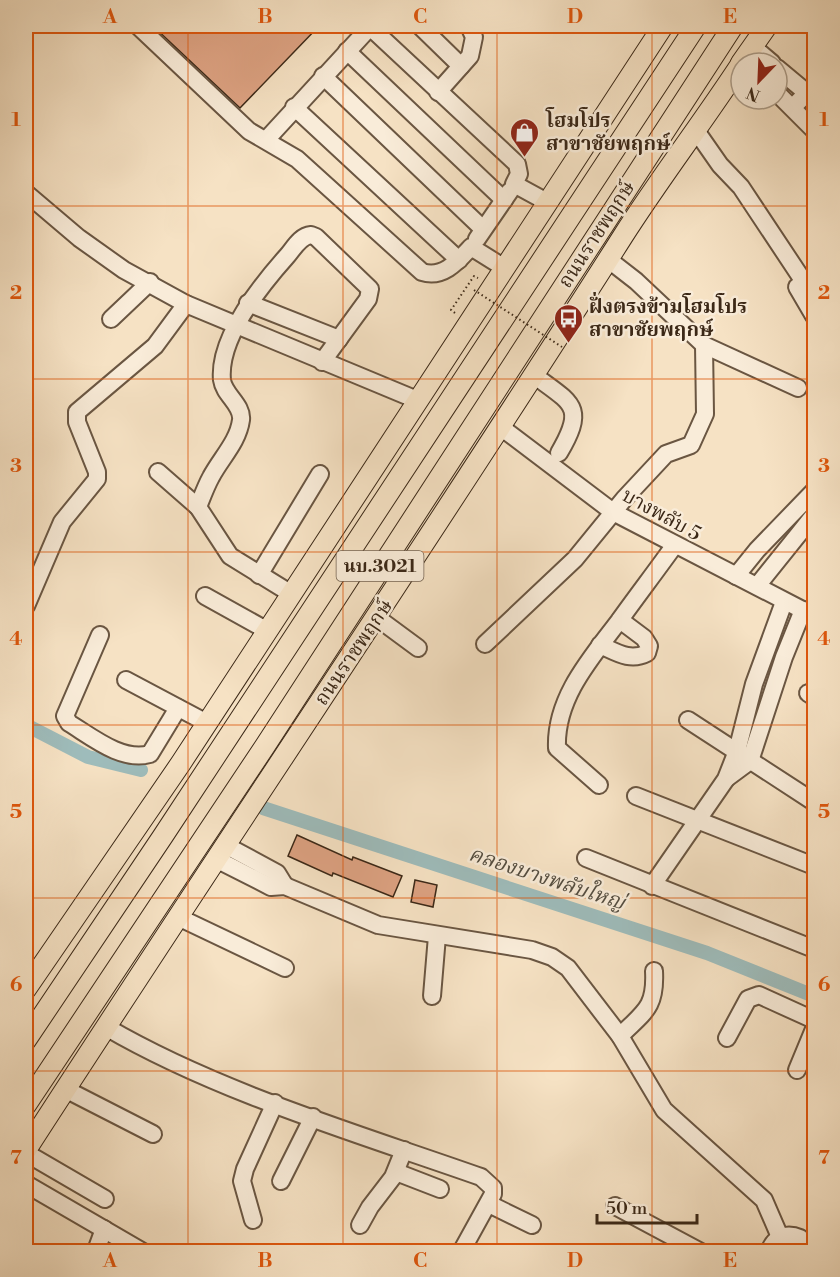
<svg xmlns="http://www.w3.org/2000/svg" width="840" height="1277" viewBox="0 0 840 1277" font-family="'Libre Bodoni','Noto Serif Thai',serif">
	<rect width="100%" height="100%" fill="#f6e2c4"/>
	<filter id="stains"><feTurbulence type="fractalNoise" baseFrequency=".00333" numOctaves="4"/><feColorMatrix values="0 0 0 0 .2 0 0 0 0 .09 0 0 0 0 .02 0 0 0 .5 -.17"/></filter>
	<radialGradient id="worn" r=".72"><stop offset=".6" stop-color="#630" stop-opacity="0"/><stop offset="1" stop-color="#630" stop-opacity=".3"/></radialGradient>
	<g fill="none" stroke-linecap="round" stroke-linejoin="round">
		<g stroke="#9ebcbb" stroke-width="14">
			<polyline points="26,725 88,757 141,770"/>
			<polyline points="263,808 707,953 814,996"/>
		</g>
	</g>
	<g fill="#dda282" stroke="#3b2817" stroke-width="1.5">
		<polygon points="153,26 319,26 240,108"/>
		<polygon points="297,835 352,860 353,857 402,876 393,897 333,873 332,876 288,856"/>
		<polygon points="415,880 437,885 433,907 411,902"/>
	</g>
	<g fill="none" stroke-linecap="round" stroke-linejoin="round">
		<defs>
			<g id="minor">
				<path d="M 138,26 L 249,131 L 297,159 L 422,272 C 443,279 458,261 471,247 L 503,267"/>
				<polyline points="420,26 461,66"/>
				<polyline points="753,47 772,63"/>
				<polyline points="347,51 504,200"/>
				<polyline points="777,68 807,93 793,107"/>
				<polyline points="323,76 483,229"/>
				<polyline points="438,92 470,56 474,37 469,26"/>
				<polyline points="777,93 814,130"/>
				<polyline points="294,107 459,260"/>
				<polyline points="697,132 720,165 741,187 814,297"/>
				<polyline points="266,140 370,27 517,164 519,174 514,184 547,202"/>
				<polyline points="26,193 79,238 124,270 186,304 417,400"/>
				<polyline points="477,239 510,191"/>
				<polyline points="609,260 636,281 704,345 798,388"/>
				<polyline points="797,287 814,316"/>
				<polyline points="248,303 339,339"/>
				<polyline points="111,319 150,282"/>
				<path d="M 535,376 C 573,404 586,407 559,453"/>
				<polyline points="502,428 613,512 814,616"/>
				<polyline points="158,472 198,507"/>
				<polyline points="259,575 320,474"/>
				<polyline points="736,576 757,550 814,491"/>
				<polyline points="757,586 814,515"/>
				<path d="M 290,593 L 230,556 L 198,507 C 202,497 206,486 211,477 C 221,458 238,442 241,420 C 243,405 224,395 222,380 C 218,338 262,284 287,256 C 294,248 300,236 311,235 L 316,237 L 370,289 L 368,299 L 322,362"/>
				<polyline points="205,596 266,630"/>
				<polyline points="26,606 62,522 97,479 97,472 77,422 77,412 155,346 186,304"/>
				<polyline points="376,617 418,648"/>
				<path d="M 100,635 L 65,716 L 69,723 C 92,737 122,762 150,754 L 178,708"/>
				<polyline points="485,644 575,559 624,499 666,454 691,445 705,414 704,345"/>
				<path d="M 600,645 C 616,652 630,662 647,653 L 649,646 L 644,638 L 620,620"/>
				<polyline points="126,680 207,723"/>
				<polyline points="808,693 814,697"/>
				<polyline points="688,720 814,802"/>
				<polyline points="727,778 750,761 784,657 803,610"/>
				<path d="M 599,785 L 557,748 C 555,698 591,658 619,621 C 637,596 656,571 674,546"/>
				<polyline points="636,796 814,866"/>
				<polyline points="225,845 277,873 285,886"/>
				<polyline points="586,858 814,949"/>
				<polyline points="216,859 271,887 285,886 378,925 532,950 552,957 568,968 620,1036 664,1110 764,1200 780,1237"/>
				<polyline points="652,886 726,779 737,751 754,684 784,602"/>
				<polyline points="178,917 285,968"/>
				<polyline points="432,996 437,936"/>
				<path d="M 106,1027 C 217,1092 359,1134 481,1177 L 493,1188 L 493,1194 L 461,1252"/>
				<path d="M 620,1036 C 644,1012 656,1008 654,971"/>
				<polyline points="727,1038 748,999 759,995 814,1020"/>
				<polyline points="797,1070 814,1029"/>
				<polyline points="65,1089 153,1134"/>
				<polyline points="26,1153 105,1199"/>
				<polyline points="396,1172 440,1189"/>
				<polyline points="281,1181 313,1117"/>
				<polyline points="26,1184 143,1252"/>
				<polyline points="489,1204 532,1225"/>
				<polyline points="615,1206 701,1252"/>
				<polyline points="253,1220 242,1181 245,1169 275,1103"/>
				<polyline points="360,1225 370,1207 393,1177 404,1150"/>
				<polyline points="97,1248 104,1229"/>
				<path d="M 769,1252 C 774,1237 786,1232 800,1238 L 810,1252"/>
			</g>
			<g id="major">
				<polyline points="741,63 767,26"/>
				<polyline points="26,989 181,763 663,26"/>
				<polyline points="26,1040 163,836 696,26"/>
				<polyline points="26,1105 265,746 733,26"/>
				<path d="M 26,1150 C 223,845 428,543 623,236 C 660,178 703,122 741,64"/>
			</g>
		</defs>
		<use href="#minor" stroke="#6a5642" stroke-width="20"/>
		<use href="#major" stroke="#3b2817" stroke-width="22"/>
		<polyline stroke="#3b2817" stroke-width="2" stroke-dasharray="1.5 3" stroke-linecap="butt" points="455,313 451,310 474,276 478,278"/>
		<use href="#minor" stroke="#f9ecd9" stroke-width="16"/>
		<use href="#major" stroke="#f6e2c4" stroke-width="20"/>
		<polyline stroke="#3b2817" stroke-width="2" stroke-dasharray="1.5 3" stroke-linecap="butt" points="474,290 562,347"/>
	</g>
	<path fill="none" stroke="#df570d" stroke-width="1.5" stroke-opacity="0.55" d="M 188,26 L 188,1252M 343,26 L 343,1252M 497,26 L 497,1252M 652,26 L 652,1252M 26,206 L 814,206M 26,379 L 814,379M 26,552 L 814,552M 26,725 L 814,725M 26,898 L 814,898M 26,1071 L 814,1071"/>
	<defs>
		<symbol id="shop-pin" viewBox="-11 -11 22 30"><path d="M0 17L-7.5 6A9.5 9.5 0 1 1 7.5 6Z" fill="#8f2418" stroke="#f9ecd9"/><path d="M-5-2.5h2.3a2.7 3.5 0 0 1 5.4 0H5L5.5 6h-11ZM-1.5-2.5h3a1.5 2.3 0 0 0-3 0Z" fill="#fff"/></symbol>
		<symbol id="bus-pin" viewBox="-11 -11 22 30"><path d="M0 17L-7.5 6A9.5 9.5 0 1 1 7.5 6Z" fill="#8f2418" stroke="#f9ecd9"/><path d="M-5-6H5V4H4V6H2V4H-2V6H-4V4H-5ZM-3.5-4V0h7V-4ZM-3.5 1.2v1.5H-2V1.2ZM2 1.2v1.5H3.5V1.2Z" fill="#fff"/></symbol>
	</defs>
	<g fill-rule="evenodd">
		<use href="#shop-pin" x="508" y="116" width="33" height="45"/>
		<use href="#bus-pin" x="552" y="302" width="33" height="45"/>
	</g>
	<g text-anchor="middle" stroke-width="5" stroke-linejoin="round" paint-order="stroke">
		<rect fill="#f9ecd9" stroke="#746351" stroke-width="1.5" x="336.5" y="551" width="87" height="30" rx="4.5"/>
		<g font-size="18" font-weight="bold" fill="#3b2817">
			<text x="380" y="572">นบ.3021</text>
		</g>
		<g font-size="20" font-weight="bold" fill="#3b2817" stroke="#f9ecd9" text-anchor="start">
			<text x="546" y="127">โฮมโปร<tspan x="546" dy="23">สาขาชัยพฤกษ์</tspan></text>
			<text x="589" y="313">ฝั่งตรงข้ามโฮมโปร<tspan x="589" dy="23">สาขาชัยพฤกษ์</tspan></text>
		</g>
		<g font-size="20" fill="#3b2817" stroke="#f9ecd9">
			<text transform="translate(596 234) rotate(-57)" y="7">ถนนราชพฤกษ์</text>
			<text transform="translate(662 514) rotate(29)" y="7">บางพลับ 5</text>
			<text transform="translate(353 652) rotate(-56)" y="7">ถนนราชพฤกษ์</text>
		</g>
		<g font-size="21" font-style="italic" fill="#544d40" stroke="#f9ecd9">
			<text transform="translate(547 878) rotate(18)" y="7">คลองบางพลับใหญ่</text>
		</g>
	</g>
	<rect width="840" height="1277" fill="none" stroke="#f6e2c4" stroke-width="66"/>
	<g transform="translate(759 81) rotate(203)"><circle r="28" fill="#f9ecd9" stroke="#ad9e8b" stroke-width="1.5"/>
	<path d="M0-4.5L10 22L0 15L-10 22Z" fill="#8f2418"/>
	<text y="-9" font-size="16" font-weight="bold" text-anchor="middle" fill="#3b2817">N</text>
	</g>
	<path d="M597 1214v9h100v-9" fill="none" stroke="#3b2817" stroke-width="3"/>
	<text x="606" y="1214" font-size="18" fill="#3b2817" stroke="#f9ecd9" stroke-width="4.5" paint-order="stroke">50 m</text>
	<rect x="33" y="33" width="774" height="1211" fill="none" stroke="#df570d" stroke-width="2"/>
	<g font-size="20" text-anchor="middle" font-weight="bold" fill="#df570d">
		<text x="110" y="23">A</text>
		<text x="265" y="23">B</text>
		<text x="420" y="23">C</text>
		<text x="575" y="23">D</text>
		<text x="730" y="23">E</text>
		<text x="16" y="126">1</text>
		<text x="824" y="126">1</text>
		<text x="16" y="299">2</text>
		<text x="824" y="299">2</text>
		<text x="16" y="472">3</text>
		<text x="824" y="472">3</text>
		<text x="16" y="645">4</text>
		<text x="824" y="645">4</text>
		<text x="16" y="818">5</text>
		<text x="824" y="818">5</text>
		<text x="16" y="991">6</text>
		<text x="824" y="991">6</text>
		<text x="16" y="1164">7</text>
		<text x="824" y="1164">7</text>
		<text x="110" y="1267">A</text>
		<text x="265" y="1267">B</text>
		<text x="420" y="1267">C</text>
		<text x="575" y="1267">D</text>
		<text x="730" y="1267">E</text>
	</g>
	<rect width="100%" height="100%" filter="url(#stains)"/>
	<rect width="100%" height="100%" fill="url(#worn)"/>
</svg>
